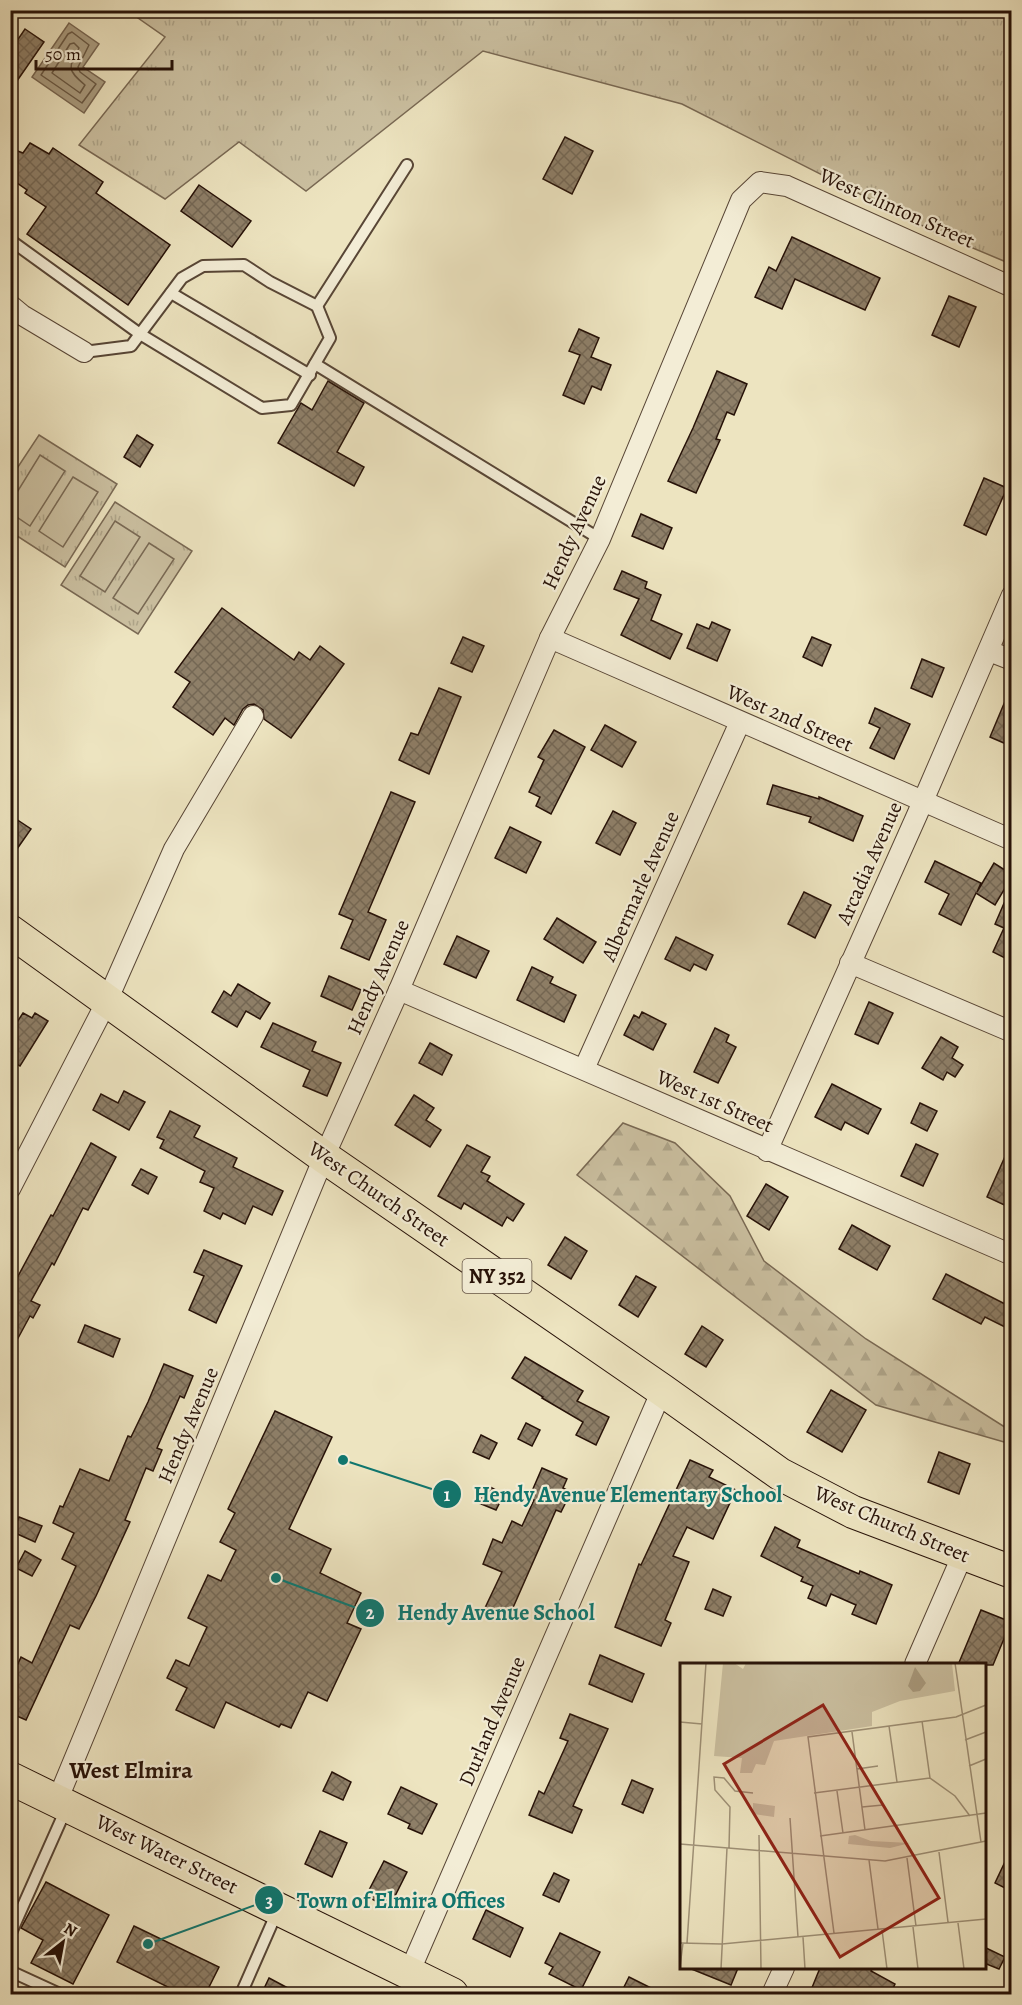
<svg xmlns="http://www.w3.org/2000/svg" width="1022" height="2005" viewBox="0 0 1022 2005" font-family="Alegreya,serif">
	<defs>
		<pattern id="grass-tufts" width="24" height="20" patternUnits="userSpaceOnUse" patternTransform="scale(1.5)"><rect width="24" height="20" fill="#cbc0a1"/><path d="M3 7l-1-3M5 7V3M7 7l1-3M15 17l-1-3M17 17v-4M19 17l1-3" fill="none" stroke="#aea489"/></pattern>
		<pattern id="forest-firs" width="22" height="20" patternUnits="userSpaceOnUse" patternTransform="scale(1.5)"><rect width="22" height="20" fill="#cbc0a1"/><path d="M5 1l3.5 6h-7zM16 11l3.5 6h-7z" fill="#aea489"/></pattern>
		<pattern id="building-cross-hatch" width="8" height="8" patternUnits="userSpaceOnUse" patternTransform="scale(1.5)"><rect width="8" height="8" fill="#8e7f68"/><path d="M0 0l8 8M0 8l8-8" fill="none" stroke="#746754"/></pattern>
	</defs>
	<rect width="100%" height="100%" fill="#ede4c0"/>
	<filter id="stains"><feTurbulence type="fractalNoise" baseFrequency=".00333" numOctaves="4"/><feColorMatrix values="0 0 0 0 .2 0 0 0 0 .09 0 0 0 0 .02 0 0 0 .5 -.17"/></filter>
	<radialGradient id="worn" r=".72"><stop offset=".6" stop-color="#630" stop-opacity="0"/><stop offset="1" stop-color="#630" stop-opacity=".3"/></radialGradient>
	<g fill="url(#grass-tufts)" stroke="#796954" stroke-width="1.5">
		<polygon points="128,11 1011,11 1011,264 937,233 682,104 483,51 306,191 239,142 165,199 79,145 165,37"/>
		<polygon points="39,435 117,484 65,567 11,532 10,479"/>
		<polygon points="115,502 192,551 138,634 61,585"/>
	</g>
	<polygon fill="url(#forest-firs)" stroke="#796954" stroke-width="1.5" points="623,1123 675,1143 730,1196 764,1261 866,1339 1011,1431 1011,1444 876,1405 577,1175"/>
	<g fill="#cbc0a1" stroke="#796954" stroke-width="1.5">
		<polygon points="40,455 65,471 30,526 11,513 11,502"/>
		<polygon points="73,477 98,492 63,547 39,531"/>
		<polygon points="115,521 140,537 105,592 80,576"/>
		<polygon points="149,543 174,559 138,614 113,598"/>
	</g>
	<polygon fill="#aa9d81" stroke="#766551" stroke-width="1.5" points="69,23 99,44 83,67 105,82 84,113 32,77"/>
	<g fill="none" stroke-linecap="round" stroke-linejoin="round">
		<g stroke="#685844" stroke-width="1.5">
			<polygon points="72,32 89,45 78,67 80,72 96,84 82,103 41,75 68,34"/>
			<path d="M 74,43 L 79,48 C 68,68 67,70 85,85 L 80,93 L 52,73 L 70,44 Z"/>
		</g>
	</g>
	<g fill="url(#building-cross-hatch)" stroke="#271208" stroke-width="1.5">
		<polygon points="25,29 44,42 10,91 10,51"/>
		<polygon points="565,137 593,151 572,194 543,179"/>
		<polygon points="30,143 49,154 53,148 103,182 96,193 170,245 128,305 27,234 46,207 25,193 27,190 10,178 10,148 23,153"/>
		<polygon points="199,185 251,221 232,247 181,211"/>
		<polygon points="792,237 880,278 865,310 795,279 782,309 755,297 769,267 776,271"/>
		<polygon points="949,296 976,307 959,347 932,335"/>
		<polygon points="579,329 599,338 591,357 611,365 601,390 592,386 584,404 563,395 580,355 569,351"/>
		<polygon points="717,371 747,384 734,415 727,412 716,439 720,440 696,493 668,481 693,428"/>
		<polygon points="328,381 364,403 337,452 364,467 354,486 278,443 301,403 312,410"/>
		<polygon points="137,435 153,445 140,467 124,457"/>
		<polygon points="984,478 1007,488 986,535 964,525"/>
		<polygon points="641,514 672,528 663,549 632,536"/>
		<polygon points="622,571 647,582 645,588 661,595 651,620 682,634 670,659 621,635 639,599 614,589"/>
		<polygon points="222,608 294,660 299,652 310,660 320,646 344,664 291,738 264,719 263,710 254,704 248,705 243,709 234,725 225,718 213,735 173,707 190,682 175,672"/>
		<polygon points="712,622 730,630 717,661 687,648 697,624 709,629"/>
		<polygon points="463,637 484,646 472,672 451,663"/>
		<polygon points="812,637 831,645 822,666 803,657"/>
		<polygon points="922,659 944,668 932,697 911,688"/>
		<polygon points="1011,687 1011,746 990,737"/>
		<polygon points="439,688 461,697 429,774 399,760 411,733 418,735"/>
		<polygon points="875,708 910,724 894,759 870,748 880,728 869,723"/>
		<polygon points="605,725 636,742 622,767 591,750"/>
		<polygon points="554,730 585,747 551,814 536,806 540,797 529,792 544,760 538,757"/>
		<polygon points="773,785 819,799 819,797 863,816 853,841 809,822 811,817 767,804"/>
		<polygon points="391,792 415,802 368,912 386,920 369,960 341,948 353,920 339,914"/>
		<polygon points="613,811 636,823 620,855 596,843"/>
		<polygon points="10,815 31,829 10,859"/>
		<polygon points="510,827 541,842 526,873 495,858"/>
		<polygon points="935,861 981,883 977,892 994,863 1011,874 1011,878 995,905 976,893 961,925 939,914 949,894 925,882"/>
		<polygon points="1011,887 1011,961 993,952 1004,928 995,924"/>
		<polygon points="804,892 831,905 815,938 788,924"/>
		<polygon points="557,918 596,942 583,963 544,939"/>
		<polygon points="457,936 489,951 476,978 444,964"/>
		<polygon points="676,937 713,955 706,970 694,964 690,971 665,959"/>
		<polygon points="532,967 553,977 550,983 576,995 564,1022 517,1000"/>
		<polygon points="329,976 361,990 352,1010 321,996"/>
		<polygon points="238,984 270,1003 260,1019 246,1011 237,1027 212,1012 224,991 231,996"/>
		<polygon points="869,1002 893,1013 878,1044 855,1034"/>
		<polygon points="642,1012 666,1024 653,1050 624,1035 634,1015 639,1018"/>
		<polygon points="23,1013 32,1018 35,1013 48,1021 20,1066 10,1060 10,1033"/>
		<polygon points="273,1023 316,1042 312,1051 341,1063 327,1096 303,1086 310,1070 261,1047"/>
		<polygon points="715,1028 729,1035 726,1042 736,1047 718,1083 694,1072"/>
		<polygon points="941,1037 958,1047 952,1058 963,1065 955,1077 947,1072 943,1080 922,1068"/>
		<polygon points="430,1043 452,1055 442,1075 419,1063"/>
		<polygon points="832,1084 881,1109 868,1134 845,1122 841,1130 815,1117"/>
		<polygon points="124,1091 145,1102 129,1130 93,1110 101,1094 118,1103"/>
		<polygon points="414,1095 434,1108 426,1120 441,1130 430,1147 395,1125"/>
		<polygon points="920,1103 937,1111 927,1131 911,1123"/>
		<polygon points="170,1111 200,1126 194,1137 237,1158 233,1167 283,1191 272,1215 253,1206 245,1224 223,1213 220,1219 204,1211 214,1188 200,1182 205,1171 160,1148 164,1140 157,1137"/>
		<polygon points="91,1143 116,1157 88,1210 83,1208 54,1265 52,1263 31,1301 40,1305 33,1318 30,1316 10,1353 10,1291 51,1215 53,1216"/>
		<polygon points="1011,1143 1011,1208 987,1197"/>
		<polygon points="916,1144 938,1154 923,1186 901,1176"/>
		<polygon points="467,1145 490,1157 481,1172 490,1176 487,1181 524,1204 513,1221 507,1217 502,1226 464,1203 461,1209 438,1196"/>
		<polygon points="141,1169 157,1177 148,1194 132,1185"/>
		<polygon points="766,1184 788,1197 769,1230 747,1216"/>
		<polygon points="852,1225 890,1246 877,1270 839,1249"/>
		<polygon points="565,1237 587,1251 571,1279 548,1265"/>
		<polygon points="204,1250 242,1266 216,1323 189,1310 204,1276 194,1272"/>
		<polygon points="946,1274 1011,1307 1011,1330 985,1317 981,1324 933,1299"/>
		<polygon points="636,1276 656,1287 638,1317 619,1305"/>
		<polygon points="85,1325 120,1339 113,1357 78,1342"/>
		<polygon points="702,1326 723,1340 706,1367 685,1354"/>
		<polygon points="525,1357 583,1391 577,1401 609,1417 596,1445 576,1435 583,1422 542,1398 543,1397 512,1378"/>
		<polygon points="164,1364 193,1376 184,1398 180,1396 157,1448 162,1450 153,1471 146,1468 125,1520 130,1522 96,1596 79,1629 70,1625 26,1720 10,1713 10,1681 21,1657 32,1663 76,1566 62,1559 74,1533 53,1523 60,1506 63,1507 80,1469 109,1481 128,1436 131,1437 148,1402"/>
		<polygon points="831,1390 866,1410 842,1452 807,1432"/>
		<polygon points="275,1411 332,1437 289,1529 331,1549 320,1573 361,1593 347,1623 361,1629 327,1701 308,1692 291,1728 281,1724 279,1727 226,1702 214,1728 176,1710 187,1688 167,1678 176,1660 189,1666 207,1627 188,1618 208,1575 221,1581 236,1550 220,1542 235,1513 228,1509"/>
		<polygon points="526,1423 540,1430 532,1446 518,1439"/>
		<polygon points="481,1435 497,1443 489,1459 473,1452"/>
		<polygon points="939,1452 970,1464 959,1494 928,1482"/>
		<polygon points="690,1460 713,1470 709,1477 736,1490 713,1539 687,1527 673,1556 689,1562 665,1620 671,1623 661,1646 615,1627 639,1564 641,1565"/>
		<polygon points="542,1468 567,1479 563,1488 571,1492 561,1512 556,1510 508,1619 485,1608 502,1572 483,1564 493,1539 502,1543 512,1521 522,1526 534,1500 529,1498"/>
		<polygon points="488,1486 504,1494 496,1510 479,1503"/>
		<polygon points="19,1517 42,1526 35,1542 13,1532"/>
		<polygon points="775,1527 800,1540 797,1547 859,1574 860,1571 892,1585 876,1624 852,1614 856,1605 831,1594 826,1606 808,1598 813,1586 801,1581 803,1577 761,1556"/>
		<polygon points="25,1551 41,1560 32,1576 16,1568"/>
		<polygon points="713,1589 731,1597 723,1616 705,1609"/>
		<polygon points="981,1610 1011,1622 993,1665 958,1665"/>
		<polygon points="600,1655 644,1674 632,1702 589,1684"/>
		<polygon points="570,1714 608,1729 573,1806 582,1810 572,1833 529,1815 539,1791 544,1794 568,1741 560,1738"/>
		<polygon points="332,1772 351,1782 343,1800 323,1791"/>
		<polygon points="632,1780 653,1789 643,1813 622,1804"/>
		<polygon points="401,1787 437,1804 422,1834 408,1828 410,1824 388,1814"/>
		<polygon points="320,1831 347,1843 332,1877 305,1864"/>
		<polygon points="1011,1849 1011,1891 995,1883"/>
		<polygon points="384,1861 407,1872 389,1908 366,1896"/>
		<polygon points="554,1873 569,1880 559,1902 543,1895"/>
		<polygon points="46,1882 109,1915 73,1984 31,1963 43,1940 21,1928"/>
		<polygon points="486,1910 523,1928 510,1957 473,1939"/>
		<polygon points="134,1926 219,1967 205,1995 184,1995 117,1962"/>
		<polygon points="560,1933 600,1952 581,1990 549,1974 553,1967 545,1963"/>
		<polygon points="984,1947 1005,1957 999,1969 984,1963"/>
		<polygon points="689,1968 738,1968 731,1985"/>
		<polygon points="820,1968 873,1968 871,1971 895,1984 890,1995 809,1995"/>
		<polygon points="629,1977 665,1995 620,1995"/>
		<polygon points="269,1978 301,1995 261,1995"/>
	</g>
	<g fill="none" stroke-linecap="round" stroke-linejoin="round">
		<defs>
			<g id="service">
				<polyline points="10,240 140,334 262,408 291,405 330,338 317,306"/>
				<polyline points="171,293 310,375"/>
				<polyline points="84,352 131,346 182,278 203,266 244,265 270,282 317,306 407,165"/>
				<polyline points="315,364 600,539"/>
				<polyline points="10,1935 66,1809"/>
				<polyline points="10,1971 60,1994"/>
				<polyline points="241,1994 277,1912"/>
			</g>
			<g id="minor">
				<polyline points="10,305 22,315 84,352"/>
				<polyline points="550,638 1012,840"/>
				<polyline points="989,651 1012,660"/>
				<polyline points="850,963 1012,1032"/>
				<polyline points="399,990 1012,1255"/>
				<polyline points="584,1069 740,722"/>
				<polyline points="767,1151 917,815 1012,595"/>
				<polyline points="10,1189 107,1001 174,849 253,716"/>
				<polyline points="915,1664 963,1554"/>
				<polyline points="57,1801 324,1157 399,990 550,638 600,539 741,200 760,182 787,186 1012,287"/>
				<polyline points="409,1973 662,1390"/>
				<polyline points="772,1994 784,1968"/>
			</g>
			<g id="primary">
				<polyline points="10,931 324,1157 662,1390 780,1474 853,1512 1012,1572"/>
				<polyline points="10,1778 452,1994"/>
			</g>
		</defs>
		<use href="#service" stroke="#584636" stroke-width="14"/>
		<use href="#minor" stroke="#584636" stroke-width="22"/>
		<use href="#primary" stroke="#271208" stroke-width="34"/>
		<use href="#service" stroke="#f3edd6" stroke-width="10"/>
		<use href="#minor" stroke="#f3edd6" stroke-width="20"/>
		<use href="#primary" stroke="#ede4c0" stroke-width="32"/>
	</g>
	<g text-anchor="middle" stroke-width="4.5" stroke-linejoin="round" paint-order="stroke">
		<rect fill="#f3edd6" stroke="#645446" stroke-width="1.5" x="462.5" y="1259" width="69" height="34" rx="4.5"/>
		<g font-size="20" font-weight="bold" fill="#271208">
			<text x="497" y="1283">NY 352</text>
		</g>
		<g font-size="21" fill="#271208" stroke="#f3edd6">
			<text transform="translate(897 208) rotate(24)" y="7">West Clinton Street</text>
			<text transform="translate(574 532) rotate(-65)" y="7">Hendy Avenue</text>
			<text transform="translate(790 718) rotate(24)" y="7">West 2nd Street</text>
			<text transform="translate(869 863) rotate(-66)" y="7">Arcadia Avenue</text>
			<text transform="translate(640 886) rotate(-66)" y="7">Albermarle Avenue</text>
			<text transform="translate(378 977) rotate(-66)" y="7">Hendy Avenue</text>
			<text transform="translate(715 1101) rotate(24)" y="7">West 1st Street</text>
			<text transform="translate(379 1194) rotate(35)" y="7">West Church Street</text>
			<text transform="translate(188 1425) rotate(-67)" y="7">Hendy Avenue</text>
			<text transform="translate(892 1524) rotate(23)" y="7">West Church Street</text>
			<text transform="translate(492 1721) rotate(-67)" y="7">Durland Avenue</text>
			<text transform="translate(167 1854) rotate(26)" y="7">West Water Street</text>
		</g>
		<g font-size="24" font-weight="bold" fill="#271208" stroke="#f3edd6">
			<text x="131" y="1778">West Elmira</text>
		</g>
	</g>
	<g transform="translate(680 1663)">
		<rect width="306" height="306" fill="#ede4c0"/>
		<path d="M 43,0 L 54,0 L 63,6 L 66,0 L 272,0 L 275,28 L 220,38 L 192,49 L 192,63 L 94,78 L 85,102 L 76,101 L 72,110 L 60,110 L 62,95 L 34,93 ZM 73,140 L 95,143 L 94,154 L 73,151 Z" fill="#cbc0a1"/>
		<path d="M 175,172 L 191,178 L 230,180 L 210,185 L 168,181 L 169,173 Z" fill="#cbc0a1"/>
		<path d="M 235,4 L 246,20 L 240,28 L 233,29 L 228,23 Z" fill="#aa9d81"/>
		<path fill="none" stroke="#9e9076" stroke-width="1.5" d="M 275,0 L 301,179M 242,58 L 250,115 L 275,133 L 290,153M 0,59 L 22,61M 209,63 L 217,119M 172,69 L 185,167M 285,77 L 306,69M 289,103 L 306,96M 177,106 L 198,103M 157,128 L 163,170M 134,130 L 250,115M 182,144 L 203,142M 110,155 L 118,274M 79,172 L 81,306M 140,173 L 306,150M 0,181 L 205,198 L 306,178M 49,185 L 50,144 L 35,127 L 34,114 L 44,115 L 55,128 L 73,130M 259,189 L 268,259M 227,195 L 236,263M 189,197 L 198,266M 278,260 L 284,306M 233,264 L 238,306M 202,267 L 207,306M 154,270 L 128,74 L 276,54 L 306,42M 123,274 L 125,306M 0,280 L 42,281 L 306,256M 7,280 L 26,0M 0,304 L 3,280M 41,306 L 47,185"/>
		<path fill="#8f2418" fill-opacity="0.15" stroke="#8f2418" stroke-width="3" d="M 143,42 L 259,235 L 160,294 L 44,101 Z"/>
		<rect width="306" height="306" fill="none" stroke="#271208" stroke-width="3"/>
	</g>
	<path fill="none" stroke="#0f766e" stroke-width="2" d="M343 1460L447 1494M276 1578L370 1613M148 1944L269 1900"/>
	<g fill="#0f766e" stroke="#f3edd6" stroke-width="2">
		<circle cx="343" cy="1460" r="6"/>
		<circle cx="276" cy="1578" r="6"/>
		<circle cx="148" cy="1944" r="6"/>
		<circle cx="447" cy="1494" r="15"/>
		<circle cx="370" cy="1613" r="15"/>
		<circle cx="269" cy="1900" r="15"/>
	</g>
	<g font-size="18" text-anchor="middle" font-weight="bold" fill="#fff">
		<text x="447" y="1501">1</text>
		<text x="370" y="1619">2</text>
		<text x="269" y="1907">3</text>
	</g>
	<g font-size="22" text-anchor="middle" font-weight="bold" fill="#0f766e" stroke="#f3edd6" stroke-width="4.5" stroke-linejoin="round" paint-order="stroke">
		<text x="628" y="1502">Hendy Avenue Elementary School</text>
		<text x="496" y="1620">Hendy Avenue School</text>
		<text x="401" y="1908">Town of Elmira Offices</text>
	</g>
	<rect width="1022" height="2005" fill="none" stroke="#ede4c0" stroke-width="36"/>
	<rect x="12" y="12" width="998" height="1981" fill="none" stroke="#271208" stroke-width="3"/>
	<rect x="18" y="18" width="986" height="1969" fill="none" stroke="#271208" stroke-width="1.5"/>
	<g transform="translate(63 1942) rotate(31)" stroke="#f3edd6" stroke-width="4.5" paint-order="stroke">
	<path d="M0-4.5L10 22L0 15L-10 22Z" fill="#271208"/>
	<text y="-9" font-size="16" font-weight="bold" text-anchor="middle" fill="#271208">N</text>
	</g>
	<path d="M36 60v9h136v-9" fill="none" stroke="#271208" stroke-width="3"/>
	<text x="45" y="60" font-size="18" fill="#271208" stroke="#f3edd6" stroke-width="4.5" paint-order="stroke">50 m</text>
	<rect width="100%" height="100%" filter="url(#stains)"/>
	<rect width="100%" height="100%" fill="url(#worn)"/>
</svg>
